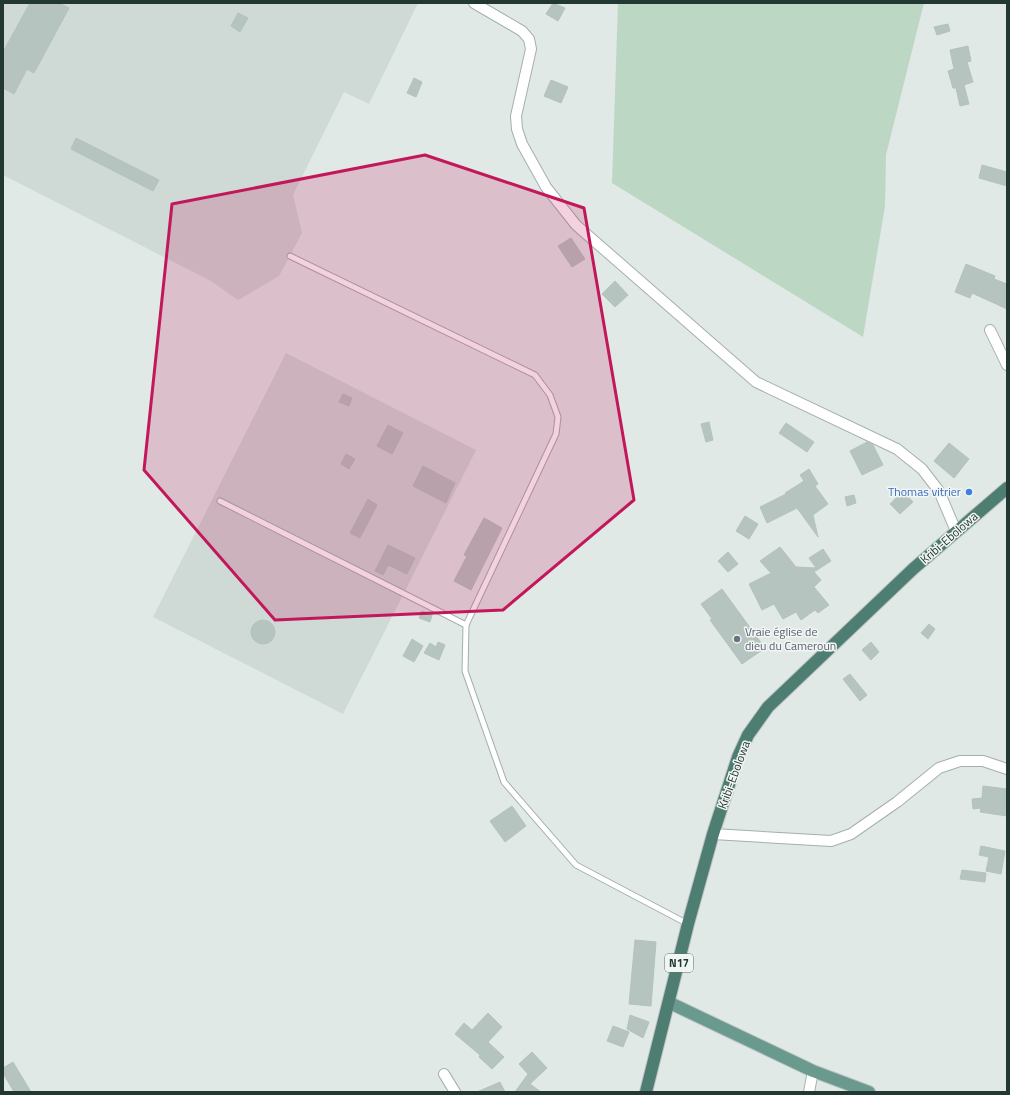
<svg xmlns="http://www.w3.org/2000/svg" width="1010" height="1095" viewBox="0 0 1010 1095" font-family="'Titillium Web',sans-serif">
	<rect width="100%" height="100%" fill="#e1e9e6"/>
	<g fill="#cfd9d5">
		<polygon points="3,3 418,3 369,104 344,92 293,195 302,233 279,276 238,300 211,281 3,175"/>
		<polygon points="286,353 476,450 343,714 153,617"/>
	</g>
	<polygon fill="#bcd8c4" points="618,3 924,3 886,155 885,206 863,337 612,183"/>
	<g fill="#b6c4bf" stroke="#b4c2bc">
		<polygon points="30,3 59,3 69,8 34,73 27,69 14,94 3,88 3,52"/>
		<polygon points="553,3 565,8 558,21 546,14"/>
		<polygon points="238,13 248,18 240,32 231,26"/>
		<polygon points="948,24 950,31 937,35 934,27"/>
		<polygon points="968,46 971,61 967,62 973,82 964,85 969,104 960,106 956,88 953,88 948,71 954,69 950,50"/>
		<polygon points="414,78 422,82 416,97 407,93"/>
		<polygon points="551,80 568,87 561,103 544,96"/>
		<polygon points="76,138 159,180 153,191 71,149"/>
		<polygon points="982,165 1007,172 1007,186 979,178"/>
		<polygon points="571,238 585,259 572,267 558,246"/>
		<polygon points="966,264 995,276 994,279 1007,284 1007,309 972,293 970,298 955,292"/>
		<polygon points="615,281 628,295 615,307 602,294"/>
		<polygon points="343,394 352,398 349,406 339,402"/>
		<polygon points="709,422 713,440 706,442 701,424"/>
		<polygon points="786,423 814,442 807,452 779,433"/>
		<polygon points="388,425 403,433 392,454 377,446"/>
		<polygon points="867,442 873,445 883,465 862,475 850,451"/>
		<polygon points="949,443 969,459 954,478 934,461"/>
		<polygon points="346,454 355,459 349,469 341,464"/>
		<polygon points="423,466 455,483 446,503 413,486"/>
		<polygon points="809,469 818,484 815,486 828,504 813,515 818,537 797,508 767,523 760,507 786,494 785,493 804,481 800,475"/>
		<polygon points="903,491 913,502 900,514 890,504"/>
		<polygon points="854,495 856,503 847,506 845,497"/>
		<polygon points="368,499 377,505 360,538 350,533"/>
		<polygon points="745,516 758,524 749,539 736,531"/>
		<polygon points="484,518 502,528 471,590 454,581 467,556 464,555"/>
		<polygon points="388,545 415,558 407,574 388,565 383,575 375,571"/>
		<polygon points="780,547 796,567 816,568 809,558 823,549 831,561 814,572 821,580 814,587 829,605 818,613 815,610 801,620 796,612 783,619 774,604 762,610 749,584 771,573 760,561"/>
		<polygon points="728,552 738,564 728,572 718,561"/>
		<polygon points="722,589 765,648 742,664 710,620 712,619 701,604"/>
		<polygon points="422,611 432,615 430,622 419,618"/>
		<circle cx="263" cy="632" r="12"/>
		<polygon points="929,624 935,629 928,639 921,633"/>
		<polygon points="412,639 423,646 414,662 403,656"/>
		<polygon points="438,642 445,645 439,660 424,653 430,643 436,647"/>
		<polygon points="871,642 879,652 871,660 862,650"/>
		<polygon points="850,674 867,695 860,701 843,679"/>
		<polygon points="983,786 1007,789 1007,816 980,812 981,808 973,809 972,799 982,798"/>
		<polygon points="512,806 526,826 505,842 490,821"/>
		<polygon points="981,846 1005,851 1001,874 986,871 989,857 979,855"/>
		<polygon points="962,870 986,873 985,882 960,879"/>
		<polygon points="635,940 656,942 651,1006 629,1004"/>
		<polygon points="488,1013 502,1027 488,1042 504,1057 492,1069 479,1057 480,1055 455,1034 464,1023 472,1030"/>
		<polygon points="630,1015 649,1022 643,1038 627,1029"/>
		<polygon points="613,1026 629,1032 623,1047 607,1041"/>
		<polygon points="532,1052 547,1068 530,1084 541,1092 515,1092 528,1074 519,1064"/>
		<polygon points="13,1062 31,1092 14,1092 3,1073 3,1068"/>
		<polygon points="500,1082 505,1092 477,1092"/>
	</g>
	<g fill="none" stroke-linecap="round" stroke-linejoin="round">
		<defs>
			<g id="service">
				<polyline points="290,256 535,375 550,395 558,417 556,434 466,625 465,671 504,782 576,865 688,924"/>
				<polyline points="220,501 466,625"/>
			</g>
			<g id="minor">
				<polyline points="474,3 522,31 529,39 531,49 516,116 517,129 522,144 546,187 576,225 756,382 897,449 922,469 939,491 956,531"/>
				<polyline points="990,330 1007,365"/>
				<polyline points="713,834 831,841 851,834 897,802 939,768 960,761 983,761 1007,769"/>
				<polyline points="444,1074 455,1092"/>
				<polyline points="809,1092 813,1071"/>
			</g>
			<polyline id="primary" points="670,1003 813,1071 869,1092"/>
			<polyline id="trunk" points="646,1092 688,924 713,834 738,757 748,735 768,707 913,569 1007,488"/>
		</defs>
		<use href="#service" stroke="#a4b0ac" stroke-width="7"/>
		<use href="#minor" stroke="#a4b0ac" stroke-width="12"/>
		<use href="#primary" stroke="#bdc3c2" stroke-width="14"/>
		<use href="#trunk" stroke="#bdc3c2" stroke-width="14"/>
		<use href="#service" stroke="#fff" stroke-width="5"/>
		<use href="#minor" stroke="#fff" stroke-width="10"/>
		<use href="#primary" stroke="#6a9a8e" stroke-width="12"/>
		<use href="#trunk" stroke="#4e7e72" stroke-width="12"/>
	</g>
	<path fill="#c2185b" fill-opacity="0.2" stroke="#c2185b" stroke-width="3" stroke-linejoin="round" d="M 425,155 L 584,208 L 634,500 L 503,610 L 275,620 L 144,470 L 172,204 Z"/>
	<circle fill="#3f7fe0" stroke="#f1f6f4" stroke-width="1.5" cx="969" cy="492" r="4"/>
	<circle fill="#6b7280" stroke="#f1f6f4" stroke-width="1.5" cx="737" cy="639" r="4"/>
	<g text-anchor="middle" stroke-width="3" stroke-linejoin="round" paint-order="stroke">
		<rect fill="#f1f6f4" stroke="#61716c" stroke-width="1" x="665" y="954" width="28" height="18" rx="3"/>
		<g font-size="11" font-weight="bold" fill="#233832">
			<text x="679" y="967">N17</text>
		</g>
		<g font-size="12" fill="#366cbe" stroke="#f1f6f4" text-anchor="end">
			<text x="961" y="496">Thomas vitrier</text>
		</g>
		<g font-size="12" fill="#233832" stroke="#f1f6f4">
			<text transform="translate(949 538) rotate(-41)" y="4">Kribi-Ebolowa</text>
			<text transform="translate(734 775) rotate(-70)" y="4">Kribi-Ebolowa</text>
		</g>
		<g font-size="12" fill="#5b616d" stroke="#f1f6f4" text-anchor="start">
			<text x="745" y="636">Vraie église de<tspan x="745" dy="14">dieu du Cameroun</tspan></text>
		</g>
	</g>
	<rect width="1010" height="1095" fill="none" stroke="#233832" stroke-width="8"/>
</svg>
